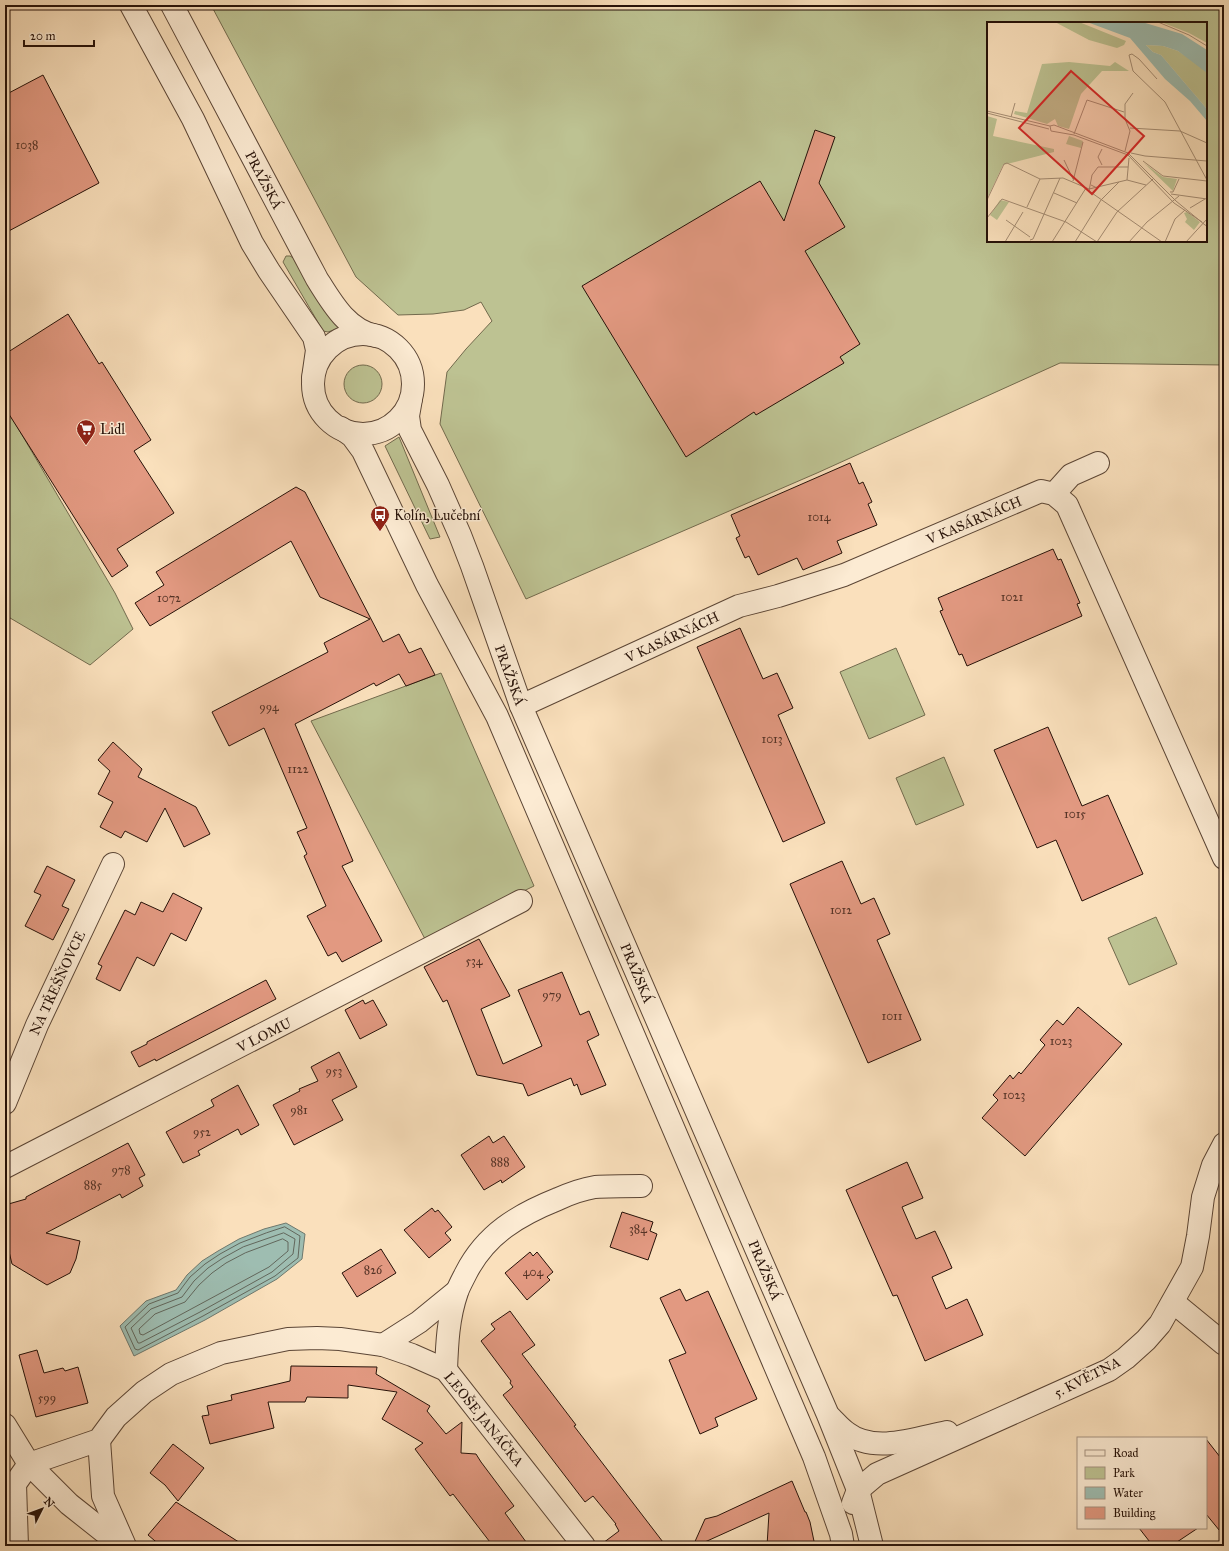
<svg xmlns="http://www.w3.org/2000/svg" width="1229" height="1551" viewBox="0 0 1229 1551" font-family="'IM FELL Great Primer',serif">
	<rect width="100%" height="100%" fill="#fae0bc"/>
	<filter id="stains"><feTurbulence type="fractalNoise" baseFrequency=".005" numOctaves="4"/><feColorMatrix values="0 0 0 0 .2 0 0 0 0 .09 0 0 0 0 .02 0 0 0 .5 -.17"/></filter>
	<radialGradient id="worn" r=".72"><stop offset=".6" stop-color="#630" stop-opacity="0"/><stop offset="1" stop-color="#630" stop-opacity=".3"/></radialGradient>
	<g fill="#bdc292" stroke="#726a4d" fill-rule="evenodd">
		<path d="M 211,5 L 1224,5 L 1224,365 L 1060,363 L 817,473 L 526,599 L 440,424 L 447,372 L 466,349 L 492,321 L 481,302 L 464,310 L 433,314 L 398,315 L 356,277 ZM 988,23 L 1206,23 L 1206,241 L 988,241 Z"/>
		<polygon points="286,256 290,256 295,259 336,319 339,328 328,332 323,331 283,262"/>
		<circle cx="363" cy="384" r="19"/>
		<polygon points="5,406 115,593 133,629 90,665 5,615"/>
		<polygon points="399,437 440,537 430,539 385,446"/>
		<polygon points="896,648 925,715 869,739 840,672"/>
		<polygon points="441,673 534,886 425,939 311,721"/>
		<polygon points="944,757 964,805 916,825 896,778"/>
		<polygon points="1156,917 1177,964 1129,985 1108,938"/>
	</g>
	<polygon fill="#9ebdb1" stroke="#6e786d" points="286,1223 305,1234 302,1259 277,1279 205,1320 134,1356 120,1326 146,1301 176,1290 187,1275 202,1261 218,1251 239,1239 264,1229"/>
	<g fill="none" stroke-linecap="round" stroke-linejoin="round">
		<g stroke="#62675c" stroke-width="1">
			<polygon points="285,1227 300,1236 298,1258 275,1276 203,1316 138,1350 135,1349 125,1327 149,1304 178,1293 190,1277 205,1264 220,1254 240,1243 266,1233"/>
			<polygon points="284,1233 295,1239 293,1254 272,1272 200,1312 140,1343 138,1343 131,1328 151,1309 182,1297 194,1281 208,1268 223,1258 243,1247"/>
			<polygon points="283,1239 288,1242 288,1251 269,1267 143,1335 140,1334 139,1329 155,1314 185,1302 199,1285 212,1273 226,1263 245,1253"/>
		</g>
	</g>
	<g fill="#e29981" stroke="#261108">
		<polygon points="43,75 99,183 5,233 5,95"/>
		<polygon points="815,130 835,137 819,183 845,227 805,251 860,344 840,357 844,363 756,415 754,412 686,457 582,286 760,181 784,221"/>
		<polygon points="68,314 99,364 102,362 151,440 134,451 174,513 117,549 128,566 112,577 5,408 5,354"/>
		<polygon points="850,463 859,484 863,482 872,502 868,504 877,525 837,541 842,553 803,570 797,558 758,575 749,556 745,558 736,538 740,536 731,515"/>
		<polygon points="296,487 305,492 383,642 399,634 409,653 421,648 435,675 406,686 399,674 376,686 374,683 295,724 353,861 342,866 382,941 342,962 336,952 328,956 307,916 326,906 304,856 307,854 297,832 307,828 264,728 229,746 212,712 328,652 324,643 370,619 320,597 291,541 150,626 135,603 164,585 156,572"/>
		<polygon points="1053,549 1058,560 1061,559 1080,603 1077,604 1082,616 967,666 962,654 959,655 940,611 943,610 938,598"/>
		<polygon points="740,628 763,679 777,673 793,708 778,715 825,823 783,842 697,647"/>
		<polygon points="1048,727 1082,806 1108,795 1143,874 1082,901 1056,840 1037,848 994,750"/>
		<polygon points="113,742 142,769 138,777 196,807 210,834 184,847 165,808 147,842 125,831 121,838 100,827 113,802 98,794 110,771 98,760"/>
		<polygon points="842,861 861,904 874,898 890,934 877,940 921,1040 868,1063 790,884"/>
		<polygon points="47,866 75,880 62,906 69,909 53,940 25,926 41,895 34,892"/>
		<polygon points="173,893 202,908 186,941 171,933 154,966 137,957 120,991 96,979 102,966 98,964 125,910 135,915 141,902 163,912"/>
		<polygon points="479,939 510,996 481,1009 503,1064 542,1046 518,990 562,972 580,1015 589,1011 599,1035 587,1041 606,1085 581,1095 577,1084 574,1086 571,1078 528,1096 523,1084 477,1075 447,1000 443,1002 424,967"/>
		<polygon points="266,980 276,999 156,1061 155,1059 139,1067 131,1052 147,1044 147,1042"/>
		<polygon points="363,1000 365,1004 373,1000 387,1025 360,1039 345,1010"/>
		<polygon points="1078,1007 1122,1044 1025,1156 982,1118 998,1100 993,1095 1010,1075 1013,1079 1019,1072 1021,1074 1045,1045 1040,1040 1057,1020 1063,1025"/>
		<polygon points="339,1052 357,1087 332,1100 343,1120 294,1145 273,1105 300,1091 299,1089 318,1081 311,1067"/>
		<polygon points="238,1085 259,1125 241,1135 238,1129 198,1151 200,1155 183,1163 166,1132 214,1106 211,1100"/>
		<polygon points="489,1136 493,1143 504,1136 525,1167 502,1183 501,1180 484,1190 461,1155"/>
		<polygon points="128,1143 145,1175 139,1178 143,1186 122,1198 120,1194 46,1233 80,1241 76,1259 70,1273 47,1285 12,1264 5,1235 5,1205 26,1199 26,1197"/>
		<polygon points="907,1162 923,1198 902,1207 916,1239 935,1231 945,1252 952,1268 932,1277 946,1309 967,1299 983,1335 925,1361 897,1295 893,1296 846,1190"/>
		<polygon points="432,1208 435,1212 438,1210 452,1227 445,1233 451,1240 429,1258 404,1230"/>
		<polygon points="622,1212 653,1222 650,1231 657,1234 648,1260 610,1247"/>
		<polygon points="381,1249 396,1273 357,1297 342,1273"/>
		<polygon points="530,1252 533,1256 537,1252 553,1272 547,1277 550,1280 527,1300 505,1273"/>
		<polygon points="680,1289 686,1301 708,1291 757,1399 715,1418 718,1426 700,1434 669,1360 686,1353 660,1298"/>
		<polygon points="510,1311 535,1345 522,1354 576,1425 574,1426 666,1546 599,1546 619,1531 615,1524 616,1524 593,1496 585,1502 503,1395 513,1387 510,1383 511,1381 481,1341 495,1329 491,1324"/>
		<polygon points="37,1350 44,1373 63,1368 65,1371 78,1367 88,1403 36,1417 19,1355"/>
		<polygon points="291,1366 377,1367 376,1374 430,1406 427,1411 446,1434 462,1422 461,1453 476,1454 481,1462 514,1506 505,1513 529,1546 493,1546 453,1494 450,1496 415,1449 423,1443 382,1419 397,1392 348,1385 348,1398 307,1397 305,1402 268,1402 274,1428 210,1444 202,1416 209,1415 207,1406 232,1400 231,1395 290,1381"/>
		<polygon points="1206,1439 1224,1462 1224,1536 1206,1514"/>
		<polygon points="173,1444 204,1468 178,1501 165,1485 150,1473"/>
		<polygon points="792,1481 805,1512 806,1512 810,1522 815,1546 767,1546 769,1513 696,1546 693,1546 705,1519 717,1516"/>
		<polygon points="176,1502 245,1546 161,1546 148,1535"/>
		<polygon points="1139,1528 1198,1528 1171,1546 1153,1546"/>
	</g>
	<g fill="none" stroke-linecap="round" stroke-linejoin="round">
		<defs>
			<g id="minor">
				<polyline points="131,5 193,119 252,243 269,271 314,337 317,350 313,378"/>
				<path d="M 172,5 L 317,279 C 332,303 347,330 376,336"/>
				<circle cx="363" cy="384" r="50"/>
				<polyline points="411,399 408,416 410,430 438,485 460,535 472,566 521,706 828,1415 858,1490 872,1546"/>
				<polyline points="341,428 352,436 363,451 427,585 497,716 814,1457 841,1534 843,1546"/>
				<polyline points="1054,494 1071,475 1098,463"/>
				<polyline points="521,706 739,606 778,596 844,575 1041,491 1054,494 1067,505 1224,858"/>
				<polyline points="5,1103 37,1025 113,864"/>
				<polyline points="5,1167 521,901"/>
				<polyline points="1173,1302 1224,1344"/>
				<polyline points="383,1345 419,1322 457,1291"/>
				<path d="M 446,1370 C 447,1344 448,1318 457,1292 C 459,1286 463,1279 466,1273 C 486,1234 518,1215 558,1199 C 569,1194 583,1189 595,1187 C 610,1186 626,1186 641,1186"/>
				<path d="M 831,1418 C 836,1423 841,1429 847,1433 C 874,1454 917,1438 947,1432"/>
				<polyline points="5,1425 29,1464 69,1504 122,1546"/>
				<polyline points="99,1440 103,1496 125,1546"/>
				<polyline points="853,1503 858,1490 877,1474 1109,1370 1126,1358 1146,1340 1160,1324 1192,1267 1198,1236 1203,1197 1213,1165 1224,1144"/>
				<polyline points="17,1546 15,1484 29,1464 99,1440 116,1417 144,1392 171,1374 221,1353 288,1339 317,1338 340,1339 383,1345 412,1355 446,1370 584,1546"/>
			</g>
		</defs>
		<use href="#minor" stroke="#5b4535" stroke-width="24"/>
		<use href="#minor" stroke="#fcebd3" stroke-width="22"/>
	</g>
	<defs>
		<symbol id="supermarket-pin" viewBox="-11 -11 22 30"><path d="M0 17L-7.5 6A9.5 9.5 0 1 1 7.5 6Z" fill="#8f2418" stroke="#fcebd3"/><path d="M-6-5.5h2.5l.6 2H6L4.5 2H-2.5L-4.4-4H-6ZM-1.5 3.2a1.3 1.3 0 1 0 .1 0ZM3 3.2a1.3 1.3 0 1 0 .1 0Z" fill="#fff"/></symbol>
		<symbol id="bus-pin" viewBox="-11 -11 22 30"><path d="M0 17L-7.5 6A9.5 9.5 0 1 1 7.5 6Z" fill="#8f2418" stroke="#fcebd3"/><path d="M-5-6H5V4H4V6H2V4H-2V6H-4V4H-5ZM-3.5-4V0h7V-4ZM-3.5 1.2v1.5H-2V1.2ZM2 1.2v1.5H3.5V1.2Z" fill="#fff"/></symbol>
	</defs>
	<g fill-rule="evenodd">
		<use href="#supermarket-pin" x="75" y="418" width="22" height="30"/>
		<use href="#bus-pin" x="369" y="504" width="22" height="30"/>
	</g>
	<g text-anchor="middle" stroke-width="3" stroke-linejoin="round" paint-order="stroke">
		<g font-size="12" fill="#553326">
			<text x="27" y="149">1038</text>
			<text x="819" y="521">1014</text>
			<text x="1012" y="601">1021</text>
			<text x="169" y="602">1072</text>
			<text x="269" y="711">994</text>
			<text x="772" y="743">1013</text>
			<text x="298" y="773">1122</text>
			<text x="1075" y="818">1015</text>
			<text x="841" y="914">1012</text>
			<text x="474" y="965">534</text>
			<text x="552" y="999">979</text>
			<text x="892" y="1020">1011</text>
			<text x="1061" y="1045">1023</text>
			<text x="334" y="1075">953</text>
			<text x="1014" y="1099">1023</text>
			<text x="299" y="1114">981</text>
			<text x="202" y="1136">952</text>
			<text x="500" y="1166">888</text>
			<text x="121" y="1174">978</text>
			<text x="93" y="1189">885</text>
			<text x="638" y="1233">384</text>
			<text x="373" y="1274">826</text>
			<text x="533" y="1276">404</text>
			<text x="47" y="1402">599</text>
		</g>
		<g font-size="14" fill="#261108" stroke="#fcebd3">
			<text transform="translate(264 180) rotate(62)" y="5">PRAŽSKÁ</text>
			<text transform="translate(974 520) rotate(-23)" y="5">V KASÁRNÁCH</text>
			<text transform="translate(672 637) rotate(-25)" y="5">V KASÁRNÁCH</text>
			<text transform="translate(510 675) rotate(70)" y="5">PRAŽSKÁ</text>
			<text transform="translate(637 973) rotate(67)" y="5">PRAŽSKÁ</text>
			<text transform="translate(57 983) rotate(-65)" y="5">NA TŘEŠŇOVCE</text>
			<text transform="translate(264 1035) rotate(-27)" y="5">V LOMU</text>
			<text transform="translate(765 1270) rotate(67)" y="5">PRAŽSKÁ</text>
			<text transform="translate(1087 1377) rotate(-27)" y="5">5. KVĚTNA</text>
			<text transform="translate(484 1419) rotate(51)" y="5">LEOŠE JANÁČKA</text>
		</g>
		<g font-size="14" fill="#261108" stroke="#fcebd3" text-anchor="start">
			<text x="100" y="434">Lidl</text>
			<text x="394" y="520">Kolín, Lučební</text>
		</g>
	</g>
	<g transform="translate(987 22)">
		<rect width="220" height="220" fill="#fae0bc"/>
		<path d="M 68,0 L 92,0 L 139,19 L 137,23 L 130,26 L 102,18 ZM 174,0 L 220,0 L 220,21 L 202,11 ZM 159,23 L 176,24 L 191,29 L 215,45 L 220,51 L 220,87 L 174,33 L 166,30 ZM 82,40 L 123,44 L 128,40 L 142,49 L 115,49 L 94,72 L 82,107 L 71,104 L 68,97 L 60,102 L 27,92 L 28,89 L 40,91 L 55,42 ZM 0,94 L 10,97 L 6,114 L 67,127 L 67,130 L 16,143 L 0,177 ZM 82,114 L 96,119 L 94,126 L 79,122 ZM 157,141 L 176,155 L 190,157 L 186,169 ZM 13,178 L 22,180 L 10,198 L 3,193 ZM 200,190 L 213,200 L 207,208 L 198,200 L 200,197 L 197,191 Z" fill="#bdc292"/>
		<path d="M 100,0 L 155,0 L 195,12 L 220,28 L 220,51 L 191,29 L 176,24 L 159,23 L 166,30 L 174,33 L 220,87 L 220,99 L 203,79 L 178,57 L 143,16 Z" fill="#9ebdb1"/>
		<path fill="none" stroke="#a58d74" stroke-width="1" d="M 171,0 L 202,13 L 220,24M 170,57 L 152,37 L 145,32 L 142,33 L 146,49 L 178,80 L 220,158M 0,89 L 63,104M 0,91 L 62,107M 24,95 L 28,81M 143,106 L 193,109 L 220,121M 87,112 L 100,78 L 137,90M 115,127 L 111,135 L 115,143M 138,129 L 143,109 L 138,97 L 138,82 L 146,71M 144,131 L 158,134 L 220,139M 77,138 L 86,157M 156,139 L 176,154 L 220,159M 141,145 L 111,145 L 105,153 L 102,169 L 175,220M 140,158 L 142,136M 86,159 L 96,120M 104,163 L 110,166 L 106,172M 183,170 L 186,170 L 192,157M 67,171 L 90,181M 184,172 L 220,177M 0,178 L 17,142 L 20,141 L 53,157 L 76,156 L 102,167 L 140,158 L 159,163M 40,185 L 53,157M 203,186 L 218,177M 0,196 L 15,177 L 79,200 L 110,220M 19,198 L 43,215M 215,200 L 187,181 L 141,133 L 87,113 L 64,109 L 63,104 L 67,103 L 141,131 L 189,179 L 218,203 L 220,204M 43,218 L 46,217 L 73,156M 18,220 L 36,190M 65,220 L 99,166M 88,220 L 114,178 L 132,160M 110,220 L 130,190 L 166,157M 142,220 L 160,200 L 192,174M 178,220 L 188,197 L 198,188M 199,220 L 220,197"/>
		<path fill="#d62828" fill-opacity="0.15" stroke="#d62828" stroke-width="2" d="M 84,49 L 157,114 L 105,172 L 32,106 Z"/>
		<rect width="220" height="220" fill="none" stroke="#261108" stroke-width="2"/>
	</g>
	<rect width="1229" height="1551" fill="none" stroke="#fae0bc" stroke-width="20"/>
	<rect x="6" y="6" width="1217" height="1539" fill="none" stroke="#261108" stroke-width="2"/>
	<rect x="10" y="10" width="1209" height="1531" fill="none" stroke="#261108"/>
	<rect x="1077" y="1437" width="130" height="92" fill="#fcebd3" stroke="#a69482"/>
	<rect x="1085" y="1450" width="20" height="6" fill="#fcebd3" stroke="#a69482"/>
	<text x="1113" y="1457" font-size="12" fill="#261108">Road</text>
	<rect x="1085" y="1467" width="20" height="12" fill="#bdc292" stroke="#a69482"/>
	<text x="1113" y="1477" font-size="12" fill="#261108">Park</text>
	<rect x="1085" y="1487" width="20" height="12" fill="#9ebdb1" stroke="#a69482"/>
	<text x="1113" y="1497" font-size="12" fill="#261108">Water</text>
	<rect x="1085" y="1507" width="20" height="12" fill="#e29981" stroke="#a69482"/>
	<text x="1113" y="1517" font-size="12" fill="#261108">Building</text>
	<g transform="translate(42 1509) rotate(48)" stroke="#fcebd3" stroke-width="3" paint-order="stroke">
	<path d="M0-3L7 15L0 10L-7 15Z" fill="#261108"/>
	<text y="-6" font-size="11" font-weight="bold" text-anchor="middle" fill="#261108">N</text>
	</g>
	<path d="M24 40v6h70v-6" fill="none" stroke="#261108" stroke-width="2"/>
	<text x="30" y="40" font-size="12" fill="#261108" stroke="#fcebd3" stroke-width="3" paint-order="stroke">20 m</text>
	<rect width="100%" height="100%" filter="url(#stains)"/>
	<rect width="100%" height="100%" fill="url(#worn)"/>
</svg>
